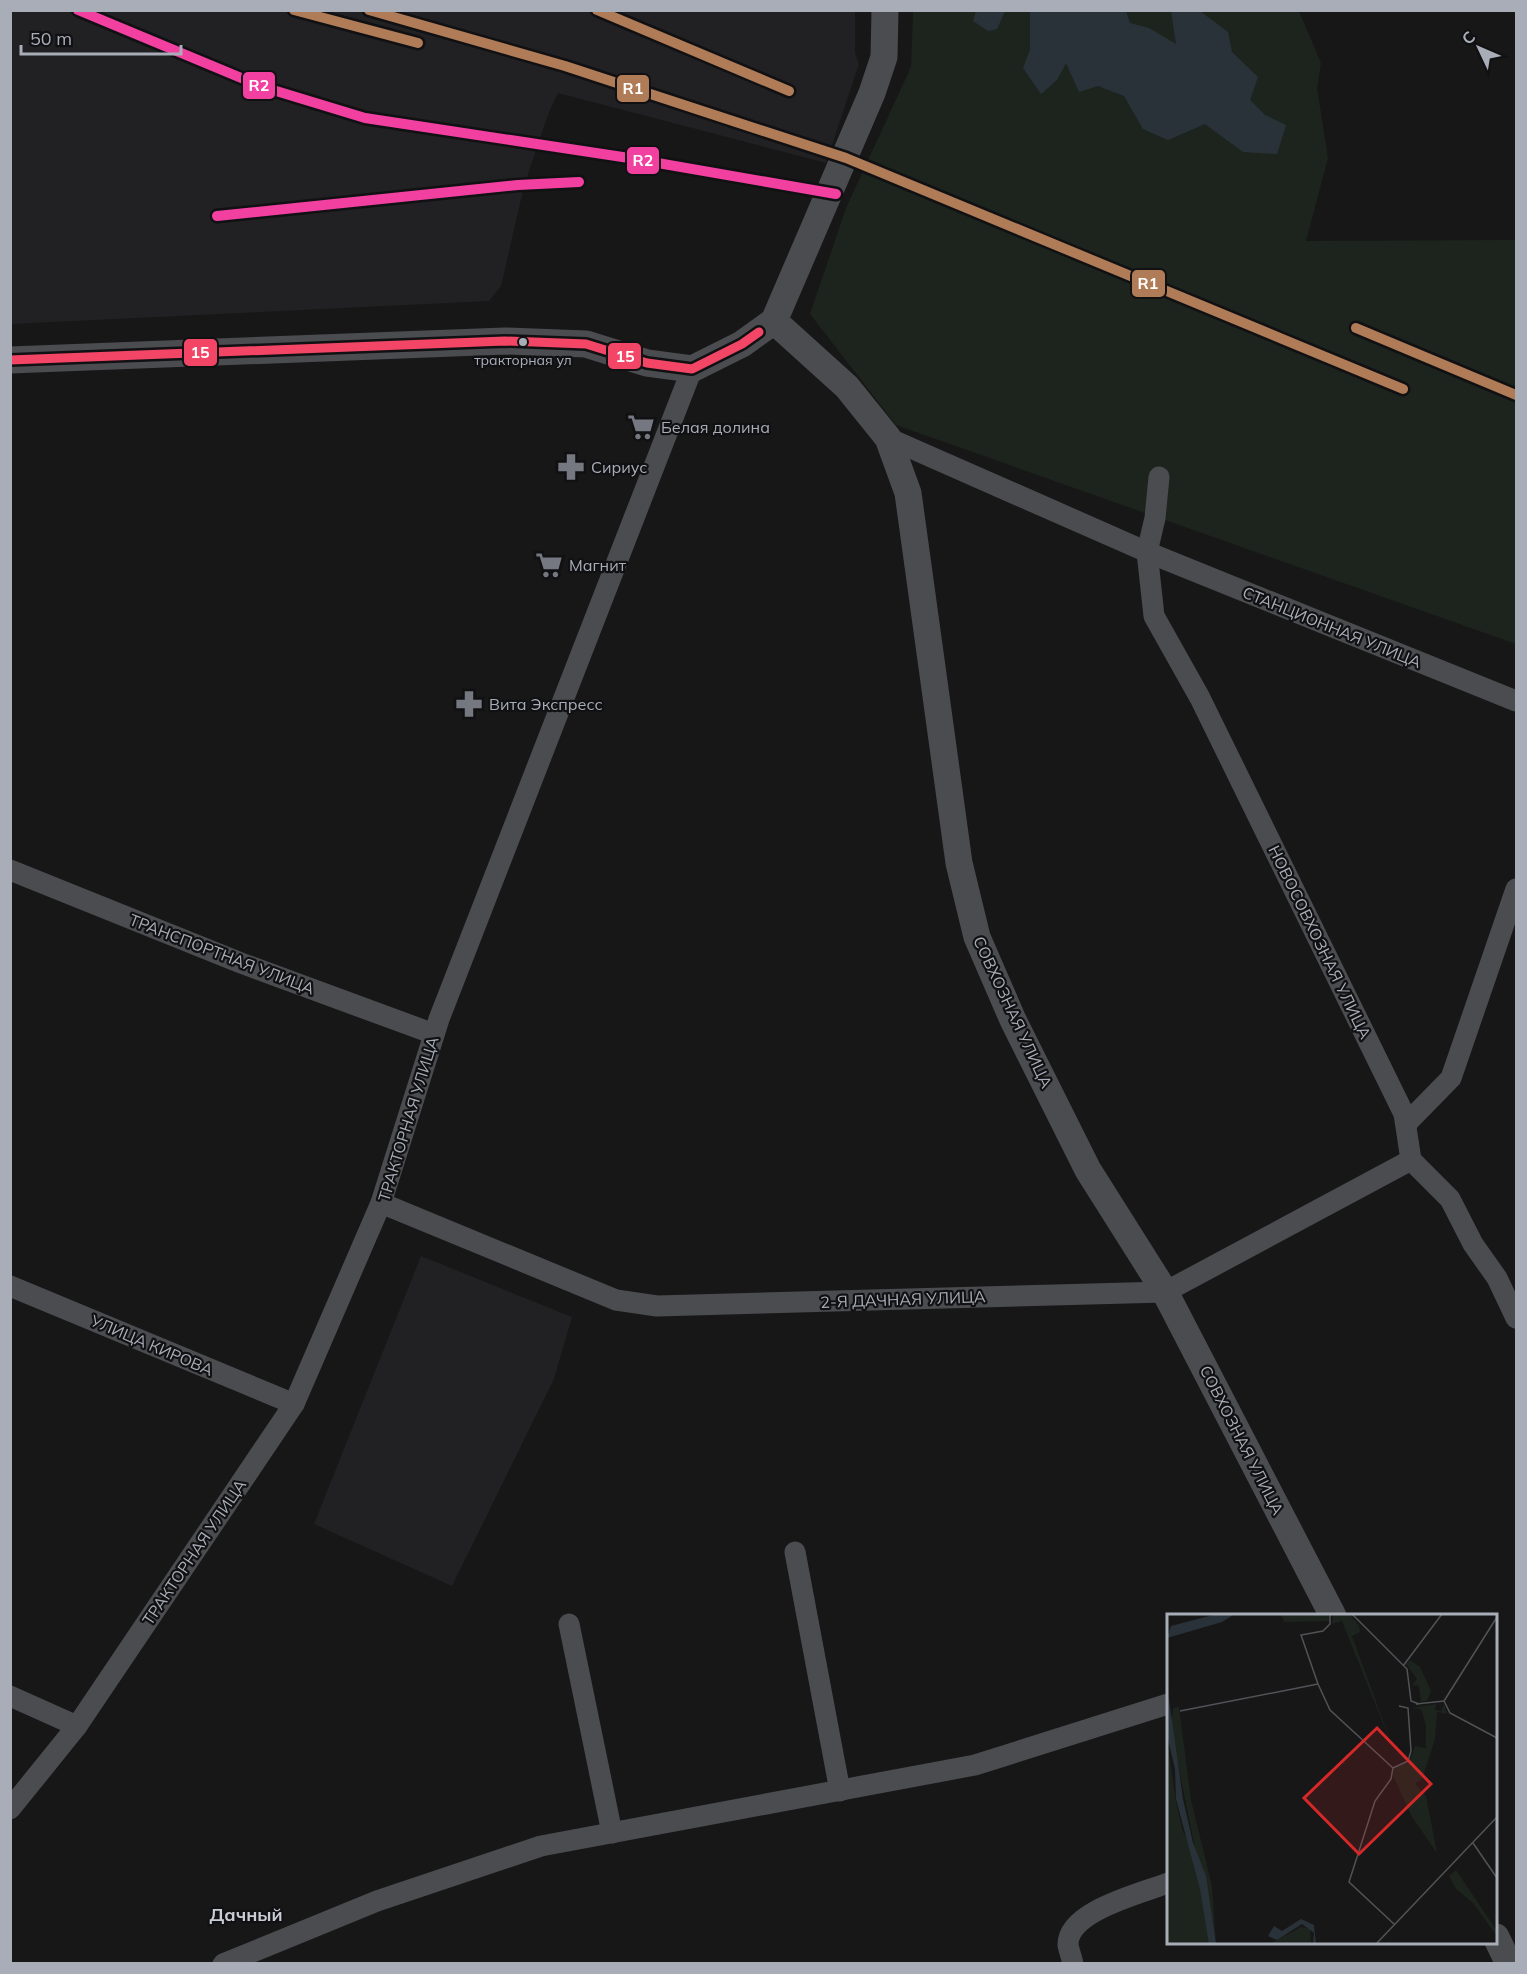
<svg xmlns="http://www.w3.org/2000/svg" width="1527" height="1974" viewBox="0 0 1527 1974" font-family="Mulish,sans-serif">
	<rect width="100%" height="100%" fill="#171717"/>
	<g fill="#212123">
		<polygon points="10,11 855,11 855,53 859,64 826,163 558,93 549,112 524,186 501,286 489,301 11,324"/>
		<polygon points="421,1256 572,1317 554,1379 452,1586 314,1524"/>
	</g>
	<polygon fill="#1d241e" points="913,11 1299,11 1321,63 1317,88 1328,158 1306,241 1516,240 1516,644 896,425 810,314 846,208 911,67"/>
	<g fill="#2a3239">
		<polygon points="976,11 976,10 1005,11 997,29 988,31 973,21"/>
		<polygon points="1030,11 1126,11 1130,23 1149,28 1176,44 1171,11 1200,11 1228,32 1232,52 1258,77 1250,100 1265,115 1286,125 1277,154 1243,152 1205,124 1168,140 1143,129 1124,96 1098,86 1079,92 1066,63 1057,80 1041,94 1023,68 1030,50"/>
	</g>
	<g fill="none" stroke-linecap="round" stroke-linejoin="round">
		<g stroke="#4b4c50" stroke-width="21">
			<polyline points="888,438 1147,552 1516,701"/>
			<polyline points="1159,477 1155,518 1147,552 1154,616 1200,698 1404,1114 1411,1160 1450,1199 1473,1244 1497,1278 1516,1318"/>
			<polyline points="10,870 241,963 434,1034"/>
			<polyline points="1406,1124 1451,1078 1516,889"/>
			<polyline points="381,1203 616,1300 657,1306 1165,1292 1411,1160"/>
			<polyline points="10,1286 294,1404"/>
			<polyline points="795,1552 840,1791"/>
			<polyline points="569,1624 612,1833"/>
			<polyline points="10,1696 77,1726"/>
			<polyline points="10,1809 77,1726 294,1404 381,1203 439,1019 692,369"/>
			<polyline points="223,1964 377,1901 541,1846 975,1765 1168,1704"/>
			<path d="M 1073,1964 C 1072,1958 1069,1951 1068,1945 C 1067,1911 1142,1893 1168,1883"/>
		</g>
		<g stroke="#4b4c50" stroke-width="27">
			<polyline points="774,321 847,387 888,438 908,493 959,863 977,937 1013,1020 1088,1170 1165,1292 1333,1616"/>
			<polyline points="774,321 872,93 884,57 885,10"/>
			<polyline points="10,360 505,341 586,344 647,363 692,369 742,344 774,321"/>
			<polyline points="1496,1937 1509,1964"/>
		</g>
		<defs>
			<polyline id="bus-1" points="10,360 505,341 586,344 647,363 692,369 742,344 759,332"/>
		</defs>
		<use href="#bus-1" stroke="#111113" stroke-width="14"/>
		<use href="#bus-1" stroke="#f34667" stroke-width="9"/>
		<defs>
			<g id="rail-1">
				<polyline points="294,10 418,43"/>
				<polyline points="369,10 565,66 846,158 1403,389"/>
				<polyline points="597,10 789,91"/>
				<polyline points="1356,328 1516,395"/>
			</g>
			<g id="rail-2">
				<polyline points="78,10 263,87 365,118 629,158 836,194"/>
				<polyline points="217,216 518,185 579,182"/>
			</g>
		</defs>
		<use href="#rail-1" stroke="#111113" stroke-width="15"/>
		<use href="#rail-2" stroke="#111113" stroke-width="15"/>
		<use href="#rail-1" stroke="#b07c57" stroke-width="10"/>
		<use href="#rail-2" stroke="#f240a1" stroke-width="10"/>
	</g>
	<defs>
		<symbol id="supermarket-bare" viewBox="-9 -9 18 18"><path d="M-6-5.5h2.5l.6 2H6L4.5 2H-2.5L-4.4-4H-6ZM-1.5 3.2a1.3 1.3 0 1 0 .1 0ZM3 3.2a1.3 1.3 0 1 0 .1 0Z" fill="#757880" stroke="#111113" stroke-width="2.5" paint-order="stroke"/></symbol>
		<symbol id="pharmacy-bare" viewBox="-9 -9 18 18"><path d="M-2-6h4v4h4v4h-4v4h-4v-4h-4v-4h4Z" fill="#757880" stroke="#111113" stroke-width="2.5" paint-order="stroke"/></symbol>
	</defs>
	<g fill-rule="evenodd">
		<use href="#supermarket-bare" x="622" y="408" width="38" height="38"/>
		<use href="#pharmacy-bare" x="552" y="448" width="38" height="38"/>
		<use href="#supermarket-bare" x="530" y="546" width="38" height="38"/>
		<use href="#pharmacy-bare" x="450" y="685" width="38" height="38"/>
	</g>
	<circle fill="#a8adb8" stroke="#111113" stroke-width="2" cx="523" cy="342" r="5"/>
	<g text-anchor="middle" stroke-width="4.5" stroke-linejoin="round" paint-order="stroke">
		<g font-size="14" fill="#a8adb8" stroke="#111113">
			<text x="523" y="365">тракторная ул</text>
		</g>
		<g font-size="16" fill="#a8adb8" stroke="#111113" text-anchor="start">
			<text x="661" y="433">Белая долина</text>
			<text x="591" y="473">Сириус</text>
			<text x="569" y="571">Магнит</text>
			<text x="489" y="710">Вита Экспресс</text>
		</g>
		<g font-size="16" fill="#a8adb8" stroke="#111113">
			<text transform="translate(1332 627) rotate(22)" y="6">СТАНЦИОННАЯ УЛИЦА</text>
			<text transform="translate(1320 942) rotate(64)" y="6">НОВОСОВХОЗНАЯ УЛИЦА</text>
			<text transform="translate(222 954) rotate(21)" y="6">ТРАНСПОРТНАЯ УЛИЦА</text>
			<text transform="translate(1013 1012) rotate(65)" y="6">СОВХОЗНАЯ УЛИЦА</text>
			<text transform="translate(408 1119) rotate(-73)" y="6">ТРАКТОРНАЯ УЛИЦА</text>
			<text transform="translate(903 1299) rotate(-2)" y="6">2-Я ДАЧНАЯ УЛИЦА</text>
			<text transform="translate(152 1345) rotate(23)" y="6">УЛИЦА КИРОВА</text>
			<text transform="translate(1242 1440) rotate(63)" y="6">СОВХОЗНАЯ УЛИЦА</text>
			<text transform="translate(194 1552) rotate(-56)" y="6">ТРАКТОРНАЯ УЛИЦА</text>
		</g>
		<g font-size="18" font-weight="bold" fill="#c9ccd4" stroke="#111113">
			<text x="246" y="1921">Дачный</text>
		</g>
	</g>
	<g transform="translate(1167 1614)">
		<rect width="330" height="330" fill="#171717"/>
		<path d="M 114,0 L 162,0 L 162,7 L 117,8 ZM 166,0 L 183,0 L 192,12 L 193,18 L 185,22 L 224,129 L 175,7 L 165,10 ZM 243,46 L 253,53 L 264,77 L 260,87 L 254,88 L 252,72 L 245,71 L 250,65 L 239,50 ZM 269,90 L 268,96 L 274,97 L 277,90 L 280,100 L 270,98 L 268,125 L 255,165 L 248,170 L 259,182 L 270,239 L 245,203 L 226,162 L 227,155 L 243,146 L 248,132 L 259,134 L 259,112 L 254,95 L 245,94 ZM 12,93 L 24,186 L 45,272 L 49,330 L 0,330 L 0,125 L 9,188 L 16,218 L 28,234 L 4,116 L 6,94 ZM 289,256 L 330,317 L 330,322 L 306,289 L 289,275 L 282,262 ZM 134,313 L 143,315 L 144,330 L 103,330 Z" fill="#1d241e"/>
		<path d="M 50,0 L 68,0 L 55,8 L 0,24 L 4,12 ZM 0,71 L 16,185 L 26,229 L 39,262 L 49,330 L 42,330 L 33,275 L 9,185 L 8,155 L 0,121 ZM 134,305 L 147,311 L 149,330 L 146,330 L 147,319 L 135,310 L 110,326 L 101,322 L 107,312 L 115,317 Z" fill="#2a3239"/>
		<path fill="none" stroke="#515357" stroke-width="1.5" d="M 163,0 L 163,10 L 156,17 L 134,21 L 151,70 L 163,96 L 226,154M 185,0 L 240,55 L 244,87 L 252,90M 236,52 L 275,0M 277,87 L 330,3M 249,90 L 277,87 L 283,99 L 330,124M 13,97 L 151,70M 226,154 L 224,165 L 208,187 L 182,268 L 227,310M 226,154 L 241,147 L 244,137 L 241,94 L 232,92M 306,229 L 330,264M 209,330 L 330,203"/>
		<path fill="#d62828" fill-opacity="0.15" stroke="#d62828" stroke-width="3" d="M 210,114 L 264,170 L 192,240 L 137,184 Z"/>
		<rect width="330" height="330" fill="none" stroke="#a8adb8" stroke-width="3"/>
	</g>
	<g stroke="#111113" stroke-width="2">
		<rect x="242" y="71" width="34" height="29" rx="6" fill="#f240a1"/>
		<rect x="616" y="74" width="34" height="29" rx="6" fill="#b07c57"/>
		<rect x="626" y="146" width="34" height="29" rx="6" fill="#f240a1"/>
		<rect x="1131" y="269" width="35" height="29" rx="6" fill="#b07c57"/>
		<rect x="183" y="338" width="35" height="29" rx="6" fill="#f34667"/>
		<rect x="607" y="342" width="35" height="28" rx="6" fill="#f34667"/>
	</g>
	<g font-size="16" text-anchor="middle" font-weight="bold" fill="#fff">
		<text x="259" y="91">R2</text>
		<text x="633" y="94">R1</text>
		<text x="643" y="166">R2</text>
		<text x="1148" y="289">R1</text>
		<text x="200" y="358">15</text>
		<text x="625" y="362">15</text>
	</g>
	<rect width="1527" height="1974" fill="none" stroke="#a8adb8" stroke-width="24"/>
	<g transform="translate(1479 48) rotate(314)" stroke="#111113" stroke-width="4.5" paint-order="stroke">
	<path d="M0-4.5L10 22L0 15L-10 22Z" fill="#a8adb8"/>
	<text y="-9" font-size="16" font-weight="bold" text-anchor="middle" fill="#a8adb8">С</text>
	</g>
	<path d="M21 45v9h160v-9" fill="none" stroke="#a8adb8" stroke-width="3"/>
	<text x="30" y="45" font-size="18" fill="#a8adb8" stroke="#111113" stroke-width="4.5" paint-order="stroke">50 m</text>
</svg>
